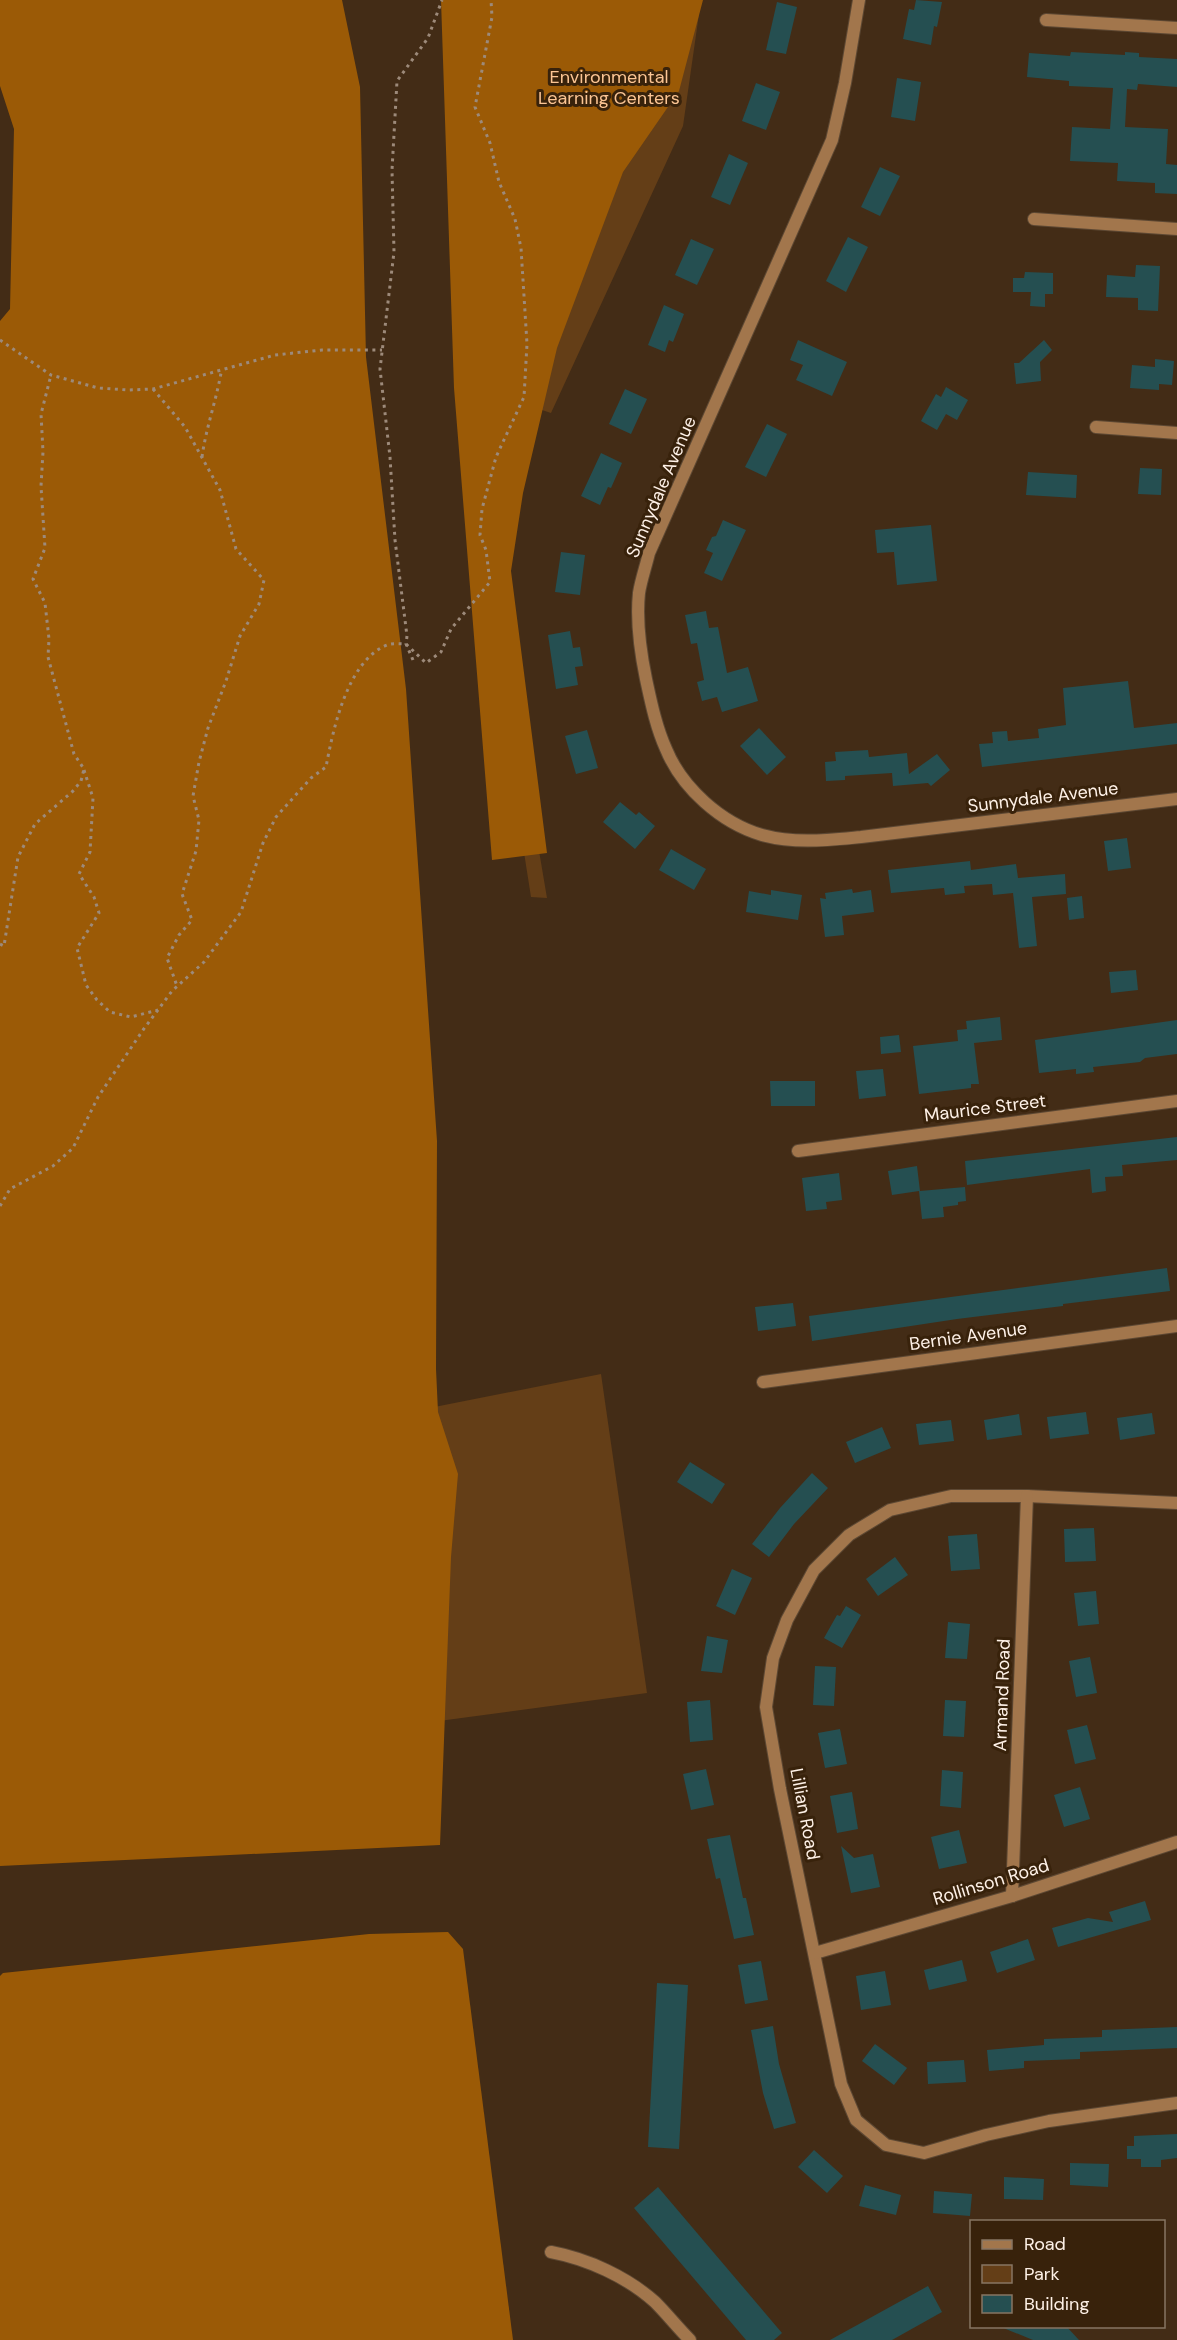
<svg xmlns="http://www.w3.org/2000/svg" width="1177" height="2340" viewBox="0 0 1177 2340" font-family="'DM Sans',sans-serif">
	<rect width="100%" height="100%" fill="#432c16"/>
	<g fill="#643e17">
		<polygon points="701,0 683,126 551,413 539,409 498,504 510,679 547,898 531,897 486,610 530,80"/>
		<polygon points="601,1374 647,1693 0,1780 0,1493"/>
	</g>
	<g fill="#9b5a06">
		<polygon points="0,0 342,0 360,87 366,357 406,689 437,1141 436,1369 438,1412 458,1474 451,1557 440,1845 0,1866 0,321 10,309 14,129 0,86"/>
		<polygon points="441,0 703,0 679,91 623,172 557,348 523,493 511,571 547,853 492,860 454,388"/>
		<polygon points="448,1932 463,1949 513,2340 0,2340 0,1976 3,1973 369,1934"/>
	</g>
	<g fill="#254f51">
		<polygon points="916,0 942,2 937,27 934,26 931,45 903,39 909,9 914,10"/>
		<polygon points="777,2 797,7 786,54 766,50"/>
		<polygon points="1071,52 1125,55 1125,52 1139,53 1139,57 1177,59 1177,87 1138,84 1137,90 1127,89 1125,127 1168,129 1166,164 1177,165 1177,194 1155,193 1155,183 1117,181 1118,163 1070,161 1072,127 1110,129 1113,88 1069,86 1069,81 1027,77 1029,53 1070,56"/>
		<polygon points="897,78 921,82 915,121 891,117"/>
		<polygon points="756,83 780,92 766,130 742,121"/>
		<polygon points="729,154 748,163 730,205 711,197"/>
		<polygon points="880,167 900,176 880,216 861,207"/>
		<polygon points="848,237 868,247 846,292 826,281"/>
		<polygon points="691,239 714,249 697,285 675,275"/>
		<polygon points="1136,265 1160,266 1158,311 1138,310 1138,298 1106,297 1107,275 1135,277"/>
		<polygon points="1025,272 1053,273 1053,294 1045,294 1045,307 1030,306 1031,292 1013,292 1013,278 1024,278"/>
		<polygon points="664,305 684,314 673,342 669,340 665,352 648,345"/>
		<polygon points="798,340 847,362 832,396 796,380 803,365 790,360"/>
		<polygon points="1044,340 1052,350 1040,362 1041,381 1016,384 1014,363 1019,363"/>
		<polygon points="1155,359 1174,361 1172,385 1159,384 1159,390 1130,388 1132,365 1155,367"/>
		<polygon points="946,387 968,400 957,420 946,414 937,430 921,421 936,394 941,397"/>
		<polygon points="625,389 647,399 631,434 609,424"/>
		<polygon points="767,424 787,434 766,477 745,467"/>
		<polygon points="601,453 622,463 611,488 608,487 600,505 581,496"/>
		<polygon points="1140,468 1162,469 1161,495 1138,494"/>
		<polygon points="1028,472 1077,475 1076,498 1026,495"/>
		<polygon points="723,520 746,530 722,581 704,573 713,553 706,550 712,537 716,536"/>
		<polygon points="931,525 937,581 897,585 894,552 877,553 875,530"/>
		<polygon points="561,552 585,555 580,595 555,592"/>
		<polygon points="706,611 709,628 718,627 727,673 748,667 758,701 722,712 717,697 702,701 697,682 704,680 697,643 691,644 685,615"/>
		<polygon points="570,631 573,648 580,647 583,666 575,667 578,685 556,689 548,635"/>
		<polygon points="1128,681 1134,728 1177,723 1177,744 982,767 979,744 993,743 992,732 1007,731 1008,741 1039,738 1038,729 1066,725 1063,688"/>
		<polygon points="759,728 786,757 767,775 740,746"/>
		<polygon points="587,730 598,768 576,774 565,736"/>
		<polygon points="868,750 869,757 907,753 909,774 937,754 950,770 931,786 928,783 893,786 892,773 845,776 845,780 826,781 825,762 836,761 835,752"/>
		<polygon points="620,802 636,815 639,812 655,826 635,849 603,822"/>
		<polygon points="1127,838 1131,868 1108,871 1104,841"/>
		<polygon points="671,849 706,869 694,890 659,870"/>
		<polygon points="970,861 971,870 1016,864 1018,878 1065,874 1066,894 1032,897 1037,946 1019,948 1013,893 993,895 992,884 964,886 965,893 945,895 944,888 891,893 888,870"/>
		<polygon points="852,889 853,893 871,890 874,912 842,916 844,935 825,937 820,898 826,899 825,893"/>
		<polygon points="771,890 802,895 798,920 746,912 749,891 771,895"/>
		<polygon points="1082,896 1084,918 1069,920 1067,898"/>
		<polygon points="1136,970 1138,990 1111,993 1109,972"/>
		<polygon points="1000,1017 1002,1040 974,1043 979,1084 971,1084 971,1088 919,1094 913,1046 958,1041 957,1030 967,1029 966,1021"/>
		<polygon points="1177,1020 1177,1054 1145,1058 1140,1062 1093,1067 1094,1072 1076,1074 1076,1069 1039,1073 1035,1040"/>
		<polygon points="899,1035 901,1052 881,1054 880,1037"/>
		<polygon points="883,1069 886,1096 859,1099 856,1071"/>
		<polygon points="770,1081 815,1081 815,1106 771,1106"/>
		<polygon points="1177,1137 1177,1160 1122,1165 1123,1176 1105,1177 1106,1191 1092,1193 1090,1169 967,1185 965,1161"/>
		<polygon points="917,1166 920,1191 965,1187 966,1201 958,1202 958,1205 943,1207 944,1217 922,1219 919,1191 892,1195 888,1171"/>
		<polygon points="839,1173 842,1200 826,1202 827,1209 806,1211 802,1178"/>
		<polygon points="1167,1268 1170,1291 1063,1304 1063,1306 957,1319 812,1341 809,1316"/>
		<polygon points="793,1303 796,1326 758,1331 755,1307"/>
		<polygon points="1086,1412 1089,1434 1050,1439 1047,1417"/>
		<polygon points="1152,1413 1155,1434 1120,1440 1117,1418"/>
		<polygon points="1019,1414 1022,1435 987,1440 984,1420"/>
		<polygon points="951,1420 954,1441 919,1445 916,1424"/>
		<polygon points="882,1427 891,1448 855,1463 846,1442"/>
		<polygon points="690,1462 725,1484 712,1504 677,1482"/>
		<polygon points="812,1473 828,1488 794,1524 769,1557 752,1544 780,1508"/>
		<polygon points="1094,1528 1096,1561 1065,1562 1064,1529"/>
		<polygon points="977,1534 980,1569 951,1571 948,1536"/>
		<polygon points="895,1557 908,1575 878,1596 866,1579"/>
		<polygon points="732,1569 752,1578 735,1615 716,1606"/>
		<polygon points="1096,1591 1099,1624 1078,1626 1074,1593"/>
		<polygon points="846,1606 861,1615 842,1648 824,1638 837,1615 840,1616"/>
		<polygon points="948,1622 970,1624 967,1659 945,1658"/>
		<polygon points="707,1636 728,1640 722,1673 701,1671"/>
		<polygon points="1090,1657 1097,1693 1076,1697 1069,1661"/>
		<polygon points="815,1666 836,1667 834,1706 813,1705"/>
		<polygon points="710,1700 713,1740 690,1742 687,1702"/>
		<polygon points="945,1700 966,1701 964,1737 943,1736"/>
		<polygon points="1087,1725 1096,1759 1075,1764 1067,1730"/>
		<polygon points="840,1729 847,1764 825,1768 818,1733"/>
		<polygon points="706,1769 714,1805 691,1810 683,1774"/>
		<polygon points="942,1770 963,1772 961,1808 940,1806"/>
		<polygon points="1080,1787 1090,1819 1064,1827 1054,1795"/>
		<polygon points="852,1792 858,1829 837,1833 830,1796"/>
		<polygon points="959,1830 967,1863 939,1869 931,1837"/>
		<polygon points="730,1835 743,1898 746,1898 754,1935 734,1939 720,1878 716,1879 707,1839"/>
		<polygon points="841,1846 854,1858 873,1854 880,1887 851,1893"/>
		<polygon points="1145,1901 1151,1920 1058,1947 1052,1928 1088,1918 1113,1922 1109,1912"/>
		<polygon points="1028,1939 1035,1960 997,1973 990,1952"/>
		<polygon points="962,1960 967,1981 929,1990 924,1970"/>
		<polygon points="761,1961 768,2000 745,2004 738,1965"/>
		<polygon points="885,1971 891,2005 861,2010 856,1976"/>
		<polygon points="657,1983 688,1985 679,2149 648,2147"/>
		<polygon points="773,2026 779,2064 796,2123 774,2129 763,2093 751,2030"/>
		<polygon points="1177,2027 1177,2048 1080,2052 1080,2059 1024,2061 1024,2068 989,2071 987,2050 1044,2045 1044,2039 1102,2037 1102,2030"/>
		<polygon points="875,2044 907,2068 894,2085 862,2061"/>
		<polygon points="964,2060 966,2082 928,2084 927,2062"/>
		<polygon points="1177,2134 1177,2158 1161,2160 1161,2167 1141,2167 1141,2159 1127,2159 1127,2146 1134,2146 1134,2136"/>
		<polygon points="814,2150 843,2176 827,2193 798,2167"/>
		<polygon points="1070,2163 1109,2164 1108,2187 1070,2185"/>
		<polygon points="1004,2177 1044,2179 1043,2200 1004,2199"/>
		<polygon points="865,2185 901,2195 896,2215 859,2206"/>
		<polygon points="658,2187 782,2333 774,2340 746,2340 634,2208"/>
		<polygon points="934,2191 972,2194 970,2216 933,2213"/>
		<polygon points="928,2286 942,2312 892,2340 830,2340"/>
		<polygon points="1066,2326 1079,2340 1033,2340 1001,2327"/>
	</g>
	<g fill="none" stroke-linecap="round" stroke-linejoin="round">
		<defs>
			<g id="street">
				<path d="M 859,0 L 845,83 L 832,140 L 649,553 C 646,566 641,580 639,593 C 636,622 640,650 646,679 C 651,702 656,727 666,749 C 682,788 721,823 762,835 C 795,844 828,840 861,837 L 1177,799"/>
				<polyline points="1046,20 1177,28"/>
				<polyline points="1034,219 1177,229"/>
				<polyline points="1096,427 1177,433"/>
				<polyline points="798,1151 1177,1101"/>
				<polyline points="763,1382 1177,1326"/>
				<polyline points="1177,1503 1027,1496 951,1496 890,1510 849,1535 814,1570 787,1620 773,1658 766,1707 780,1789 841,2084 856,2120 886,2145 924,2153 986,2135 1049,2121 1177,2103"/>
				<polyline points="1012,1896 1027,1496"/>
				<polyline points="815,1953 1012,1896 1177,1842"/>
				<path d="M 551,2252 C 588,2259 627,2277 655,2302 C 667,2314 678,2328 690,2340"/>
			</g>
		</defs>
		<use href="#street" stroke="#5d4833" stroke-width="14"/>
		<g stroke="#9d8a7a" stroke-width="3" stroke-dasharray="3 4.5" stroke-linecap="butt">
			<polyline points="0,340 51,375 98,388 128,390 153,389 275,355 322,350 382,350"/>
			<polyline points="153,389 185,427 220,490 236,549 264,580 259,604 240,636 226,681 208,728 199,762 193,796 199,820 196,851 182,894 192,920 179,935 167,958 177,986"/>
			<path d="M 202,457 C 206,428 216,401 221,373"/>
			<polyline points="413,660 406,644 407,636 395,540 390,457 380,369 394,252 392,170 397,81 428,38 442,0"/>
			<polyline points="84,770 93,798 90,852 79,874 94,897 99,913 77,948 86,985 97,1000 110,1012 131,1017 158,1010"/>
			<polyline points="0,944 4,946 18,857 35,824 73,791 81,781 84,769 74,754 48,657 49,639 45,603 33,579 45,548 41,486 43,452 41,414 51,375"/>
			<path d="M 0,1206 L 10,1189 L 53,1166 L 73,1148 L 98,1097 L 143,1030 L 172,991 L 204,962 L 241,912 L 263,843 L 276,817 L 311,778 L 326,767 C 333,730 347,661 387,645 C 392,643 401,644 406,644 L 426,663 L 441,652 L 451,629 L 490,582 L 486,550 L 480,535 L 482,509 L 496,457 L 524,397 L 527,344 L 521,248 L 515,219 L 499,182 L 490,143 L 475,107 L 492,17 L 491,0"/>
		</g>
		<use href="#street" stroke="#a2764c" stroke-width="12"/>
	</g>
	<g text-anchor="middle" stroke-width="6" stroke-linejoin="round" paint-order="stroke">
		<g font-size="18" fill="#fcc594" stroke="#38220b">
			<text x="609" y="83">Environmental<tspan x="609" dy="21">Learning Centers</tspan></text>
		</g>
		<g font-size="18" fill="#fef1e7" stroke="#38220b">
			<text transform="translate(661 487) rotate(-67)" y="6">Sunnydale Avenue</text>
			<text transform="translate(1043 797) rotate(-7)" y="6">Sunnydale Avenue</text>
			<text transform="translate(985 1108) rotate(-7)" y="6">Maurice Street</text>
			<text transform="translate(968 1336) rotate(-8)" y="6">Bernie Avenue</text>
			<text transform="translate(1002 1695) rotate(-88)" y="6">Armand Road</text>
			<text transform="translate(805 1814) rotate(79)" y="6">Lillian Road</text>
			<text transform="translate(991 1882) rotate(-17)" y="6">Rollinson Road</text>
		</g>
	</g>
	<rect x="970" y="2220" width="195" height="108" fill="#38220b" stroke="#877563" stroke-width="1.5"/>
	<rect x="982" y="2240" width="30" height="9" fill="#a2764c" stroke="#877563" stroke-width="1.5"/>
	<text x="1024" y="2250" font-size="18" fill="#fef1e7">Road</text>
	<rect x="982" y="2265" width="30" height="18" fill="#643e17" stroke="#877563" stroke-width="1.5"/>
	<text x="1024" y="2280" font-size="18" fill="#fef1e7">Park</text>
	<rect x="982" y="2295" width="30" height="18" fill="#254f51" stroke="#877563" stroke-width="1.5"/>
	<text x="1024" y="2310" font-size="18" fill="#fef1e7">Building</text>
</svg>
